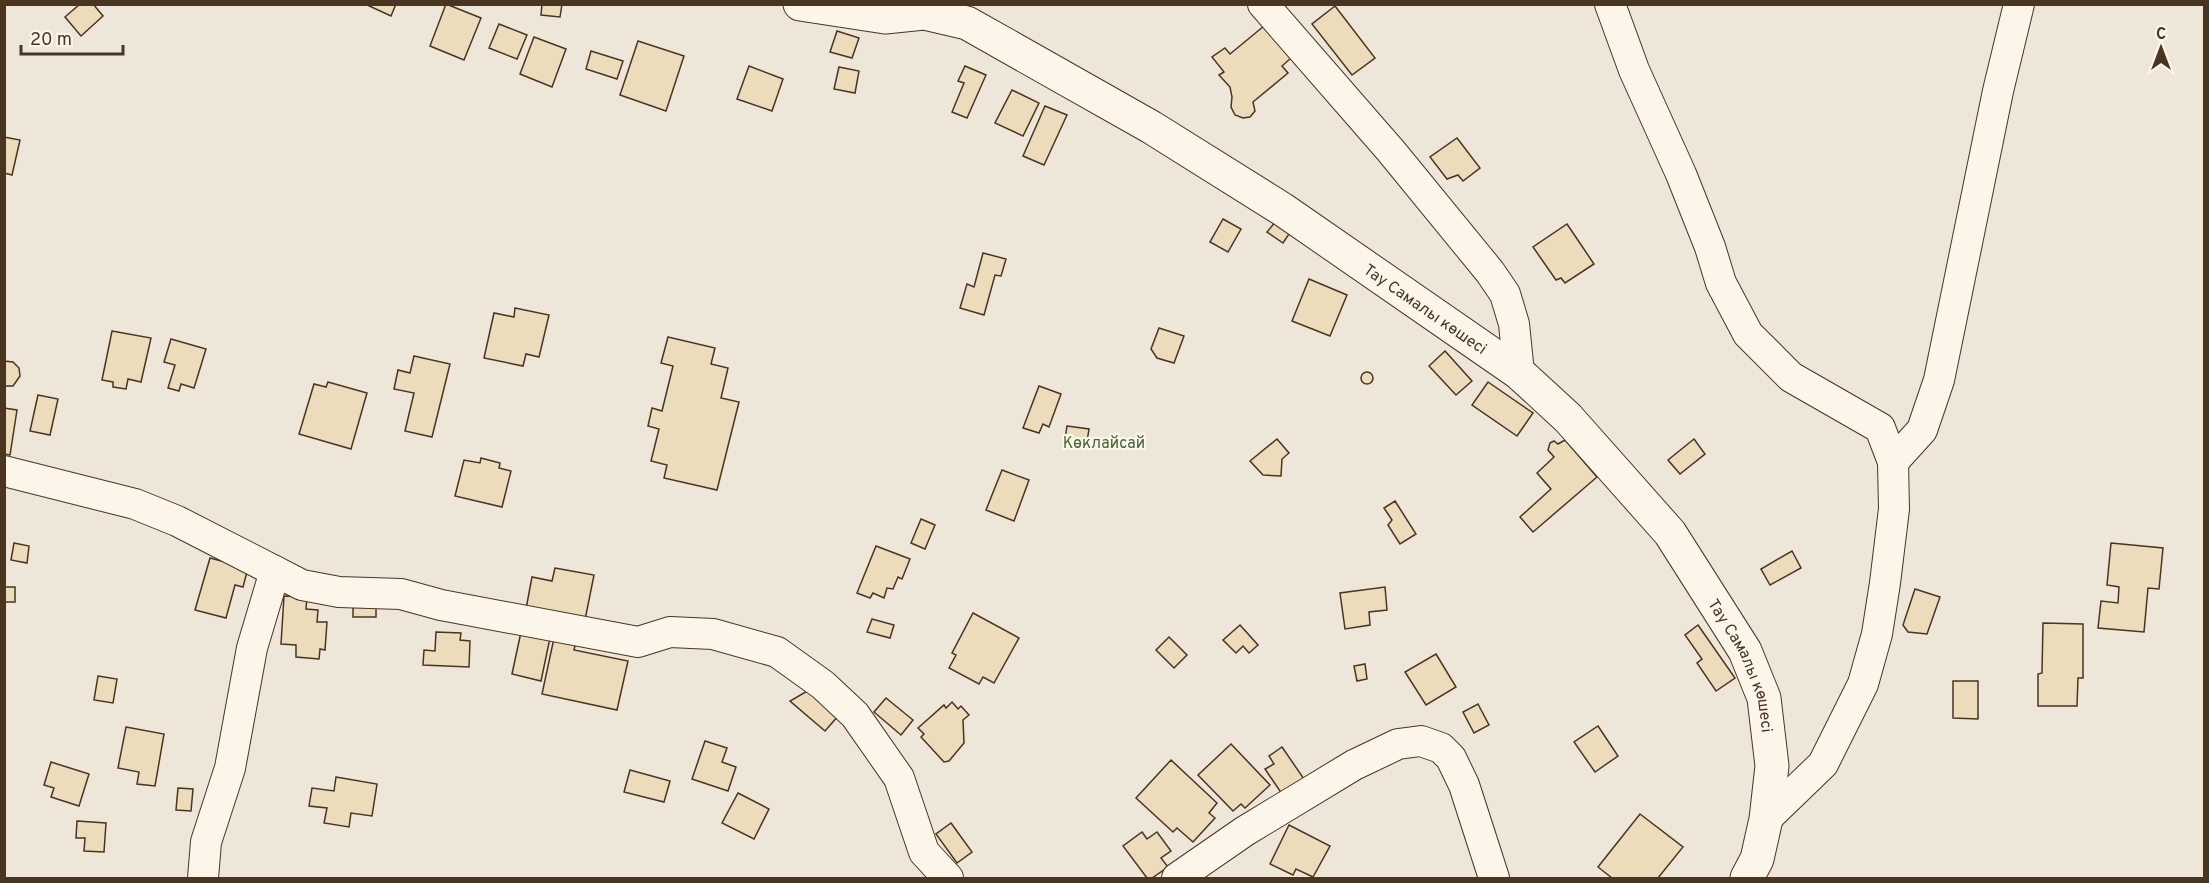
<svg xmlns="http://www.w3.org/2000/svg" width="2209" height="883" viewBox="0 0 2209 883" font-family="Overpass,sans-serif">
	<rect width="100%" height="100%" fill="#fbf6e9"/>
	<rect fill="#ede6d9" stroke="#887966" stroke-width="1.5" x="5" y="5" width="2199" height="873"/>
	<g fill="#ecdcbc" stroke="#4a3520" stroke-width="1.5">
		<polygon points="80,4 93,4 103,16 81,36 65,17"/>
		<polygon points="365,4 396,4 391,16"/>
		<polygon points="446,4 481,18 464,60 430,46"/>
		<polygon points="542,4 562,4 560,17 541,15"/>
		<polygon points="1335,6 1375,58 1352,75 1312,24"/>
		<polygon points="499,24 527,35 517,59 489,48"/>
		<polygon points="1264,26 1291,58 1282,66 1288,73 1253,102 1255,111 1250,117 1243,118 1235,115 1231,107 1232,97 1230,87 1219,75 1224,72 1212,57 1225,48 1230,54"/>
		<polygon points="837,31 859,38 852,58 830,52"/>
		<polygon points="534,37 566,49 552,87 520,74"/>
		<polygon points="638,41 684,56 666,111 620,95"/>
		<polygon points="591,51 623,61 617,79 586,69"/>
		<polygon points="749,66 783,79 772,111 737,99"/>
		<polygon points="965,66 986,75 967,118 952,112 964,83 958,81"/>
		<polygon points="839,67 859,71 855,93 834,89"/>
		<polygon points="1012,90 1039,103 1023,136 995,123"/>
		<polygon points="1045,106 1067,115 1044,165 1023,156"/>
		<polygon points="4,137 20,140 12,175 4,173"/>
		<polygon points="1457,138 1480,168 1463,181 1458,175 1447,179 1430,157"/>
		<polygon points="1223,219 1241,229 1228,252 1210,242"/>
		<polygon points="1276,221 1291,231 1283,243 1267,232"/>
		<polygon points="1567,224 1594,264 1565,283 1561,278 1556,280 1533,247"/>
		<polygon points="983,253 1006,259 1001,276 995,275 984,315 960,308 967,284 974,287"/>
		<polygon points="1309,279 1347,295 1330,336 1292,321"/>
		<polygon points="515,308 549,315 539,357 526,354 523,366 484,358 494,313 514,317"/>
		<polygon points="1159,328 1184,336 1174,363 1157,358 1151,349"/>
		<polygon points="112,331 151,338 141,382 128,379 126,389 113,387 113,382 102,380"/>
		<polygon points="668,337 715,348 711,364 728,368 721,398 739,402 717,490 664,478 667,465 651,461 659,429 648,426 652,408 662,411 673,366 661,363"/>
		<polygon points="171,339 206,349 194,388 181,384 179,391 168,388 175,365 164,362"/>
		<polygon points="1445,351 1472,381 1456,395 1429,366"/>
		<polygon points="414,356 450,364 432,437 405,431 414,393 394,389 398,370 410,373"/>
		<polygon points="4,361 13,362 19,368 20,376 13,386 4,386"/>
		<circle cx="1367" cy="378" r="6"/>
		<polygon points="328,382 367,393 351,449 299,434 314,384 326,387"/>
		<polygon points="1488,382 1533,413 1517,436 1472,405"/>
		<polygon points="1039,386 1061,394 1049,427 1043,424 1039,433 1023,428"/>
		<polygon points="38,395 58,399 50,435 30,431"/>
		<polygon points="4,408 17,410 10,455 4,454"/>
		<polygon points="1067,426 1089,429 1086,448 1064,445"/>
		<polygon points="1277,439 1289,453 1282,459 1281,476 1263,475 1250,461"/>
		<polygon points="1694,439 1705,454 1680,474 1668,460"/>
		<polygon points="1565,440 1597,477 1533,532 1520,517 1551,489 1537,473 1554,457 1548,450 1550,443 1554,441 1558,444"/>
		<polygon points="481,458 500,463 499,468 511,471 502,507 455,496 464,460 480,463"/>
		<polygon points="1002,470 1029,480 1014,521 986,510"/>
		<polygon points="1395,501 1416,534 1400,544 1388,525 1392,520 1384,508"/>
		<polygon points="921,519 935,525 925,549 911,543"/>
		<polygon points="14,543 29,546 27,563 11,560"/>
		<polygon points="2111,543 2163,548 2159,589 2148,588 2144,632 2098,628 2101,601 2118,603 2119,587 2107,585"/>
		<polygon points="876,546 910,559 902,579 898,577 893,589 887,588 884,598 873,593 870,598 857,593"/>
		<polygon points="1792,551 1801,568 1770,585 1761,569"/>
		<polygon points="210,558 248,568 243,587 235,585 226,618 195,610"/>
		<polygon points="555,568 594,575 585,620 526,609 532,577 552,581"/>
		<rect x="4" y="587" width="11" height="15"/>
		<polygon points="1385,587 1387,610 1369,612 1370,625 1345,629 1340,593"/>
		<polygon points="1915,589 1940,597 1927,634 1908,632 1903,625"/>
		<polygon points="284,596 307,597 306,609 318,610 317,622 327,622 325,650 320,649 319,659 296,657 296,645 281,644"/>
		<rect x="353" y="605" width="23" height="12"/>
		<polygon points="973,613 1019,638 994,683 983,677 979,684 949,668 956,655 952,653"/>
		<polygon points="872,619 894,625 890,638 867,632"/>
		<polygon points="2043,623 2083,624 2083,678 2078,678 2077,706 2038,706 2038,674 2042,673"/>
		<polygon points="1240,625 1258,645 1249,653 1243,646 1236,653 1223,640"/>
		<polygon points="1698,625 1735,678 1716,691 1697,663 1702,659 1685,635"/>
		<polygon points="436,632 461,633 460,640 470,641 469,667 423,665 424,650 435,651"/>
		<polygon points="521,632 550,638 541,681 512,674"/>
		<polygon points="1169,637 1187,655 1174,668 1156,650"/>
		<polygon points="554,638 576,642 574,650 628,661 617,710 542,694"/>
		<polygon points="1436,654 1456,687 1426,705 1405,672"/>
		<polygon points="1365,664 1367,679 1357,681 1354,666"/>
		<polygon points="98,676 117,679 113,703 94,700"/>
		<polygon points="1953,681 1978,681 1978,719 1953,718"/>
		<polygon points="809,690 839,715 825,731 790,701"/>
		<polygon points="886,698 913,720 901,735 874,712"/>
		<polygon points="952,702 958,709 961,706 969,715 963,720 964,743 949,761 944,762 921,737 924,734 918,728 944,705 946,708"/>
		<polygon points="1478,704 1489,725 1474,733 1463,712"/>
		<polygon points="1598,726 1618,756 1595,772 1574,742"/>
		<polygon points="126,727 164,734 155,786 137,784 139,772 118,768"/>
		<polygon points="705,741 727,748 722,762 736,767 728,791 692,779"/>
		<polygon points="1231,744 1270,785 1245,808 1241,804 1233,811 1198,775"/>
		<polygon points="1282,747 1304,779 1282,794 1265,769 1274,764 1269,756"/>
		<polygon points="1171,760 1217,803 1209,813 1215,818 1193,842 1177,828 1173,832 1136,798"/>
		<polygon points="51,762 89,774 79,806 51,797 54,788 44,785"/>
		<polygon points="630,770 670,781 664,802 624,792"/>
		<polygon points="336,777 377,784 372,816 351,813 349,827 324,823 327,808 309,806 312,788 334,791"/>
		<polygon points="178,788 193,789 191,811 176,810"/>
		<polygon points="738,793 769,809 754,839 722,823"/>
		<polygon points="1640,814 1683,847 1658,878 1612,878 1598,867"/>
		<polygon points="77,821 106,823 104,852 84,851 85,838 76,838"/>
		<polygon points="951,823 972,852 957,863 936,834"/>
		<polygon points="1289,825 1330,846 1313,877 1296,869 1293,875 1270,864"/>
		<polygon points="1142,832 1147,839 1157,832 1171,851 1161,858 1168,867 1152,878 1147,878 1123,846"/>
	</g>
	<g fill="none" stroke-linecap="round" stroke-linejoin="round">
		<defs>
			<g id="minor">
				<polyline points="1263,4 1391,151 1490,272 1505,294 1514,324 1519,373"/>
				<polyline points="1610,4 1634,70 1681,174 1710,247 1721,283 1748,334 1791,377 1880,428 1893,462 1894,509 1885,583 1877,634 1863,684 1823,764 1766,819"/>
				<polyline points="1893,462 1922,430 1939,380 1998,91 2019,4"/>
				<polyline points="4,471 135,504 177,521 302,585 339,592 401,594 441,605 638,642 670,632 713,634 777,652 823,685 855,715 899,778 924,852 948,878"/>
				<polyline points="203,878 206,842 230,768 252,648 275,571"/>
				<polyline points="1177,878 1245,831 1354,765 1398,744 1421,741 1441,748 1451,758 1464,785 1494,878"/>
			</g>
			<g id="tertiary">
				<path id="s1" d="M 800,4 L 885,17 L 924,13 L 967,23 L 1151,127 L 1282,209 L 1519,373 L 1568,418 L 1670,533 L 1745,651 L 1764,698 L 1772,766 L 1766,819 L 1757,859 L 1747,878"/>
			</g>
		</defs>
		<use href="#minor" stroke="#4a3520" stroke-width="32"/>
		<use href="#tertiary" stroke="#4a3520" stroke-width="35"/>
		<use href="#minor" stroke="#fbf6e9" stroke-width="30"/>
		<use href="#tertiary" stroke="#fbf6e9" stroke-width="33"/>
	</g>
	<g text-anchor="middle" stroke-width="4.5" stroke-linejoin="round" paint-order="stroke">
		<g font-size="16" fill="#4a3520" stroke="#fbf6e9">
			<text dy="6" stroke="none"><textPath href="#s1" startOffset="710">Тау Самалы көшесі</textPath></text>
			<text dy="6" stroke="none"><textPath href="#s1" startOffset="1196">Тау Самалы көшесі</textPath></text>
		</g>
		<g font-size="16" fill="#436837" stroke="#fbf6e9">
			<text x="1104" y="448">Көклайсай</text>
		</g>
	</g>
	<rect width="2209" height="883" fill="none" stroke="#4a3520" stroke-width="12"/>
	<g transform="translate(2161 48)" stroke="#fbf6e9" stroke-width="4.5" paint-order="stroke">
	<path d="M0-4.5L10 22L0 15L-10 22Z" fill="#4a3520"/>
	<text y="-9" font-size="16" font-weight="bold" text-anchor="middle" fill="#4a3520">С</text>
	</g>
	<path d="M21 45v9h102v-9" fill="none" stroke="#4a3520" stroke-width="3"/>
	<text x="30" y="45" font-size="18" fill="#4a3520" stroke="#fbf6e9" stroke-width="4.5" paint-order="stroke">20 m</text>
</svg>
